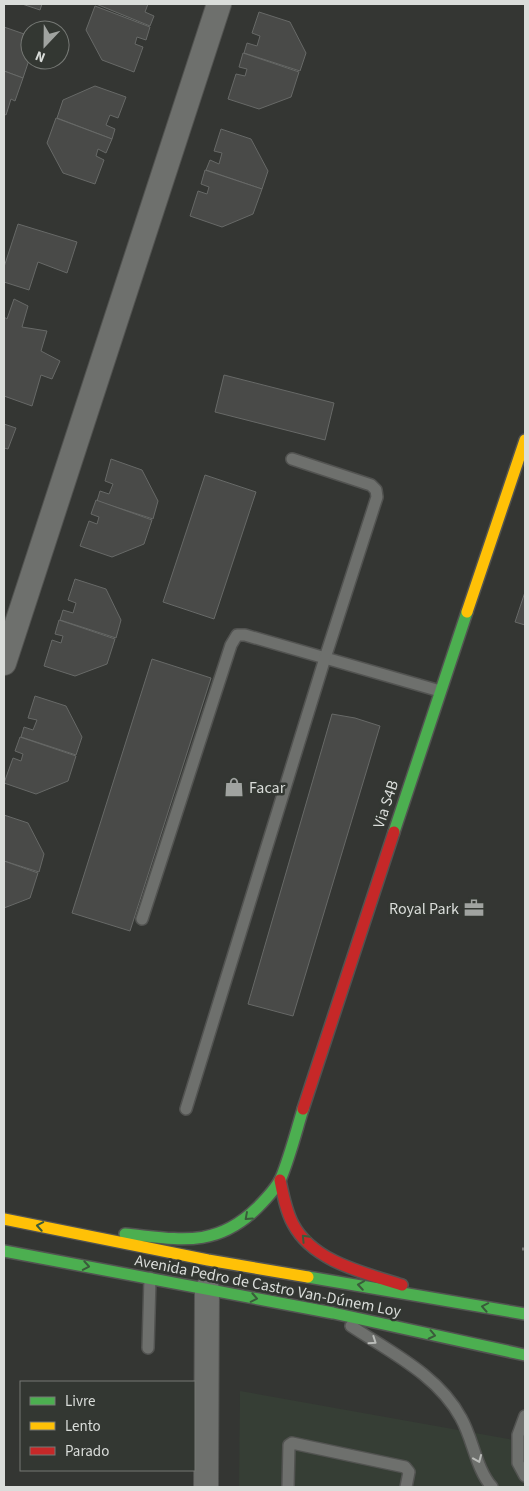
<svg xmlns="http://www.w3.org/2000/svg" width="529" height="1491" viewBox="0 0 529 1491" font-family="'Source Sans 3',sans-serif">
	<rect width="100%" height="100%" fill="#343633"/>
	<polygon fill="#363e35" points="240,1391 525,1442 525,1487 239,1487"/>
	<g fill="#494a48" stroke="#676967">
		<polygon points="22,4 42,4 40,10"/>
		<polygon points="96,4 148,4 145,12 154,16 150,26"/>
		<polygon points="95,6 150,27 146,40 137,37 135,44 143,47 134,72 102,60 86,30"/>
		<polygon points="259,12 290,22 306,53 300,71 244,53 247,43 257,46 260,36 252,33"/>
		<polygon points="4,27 30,36 28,53 30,57 23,78 4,71"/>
		<polygon points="243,53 299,72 291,97 259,109 228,99 236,74 245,76 247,69 239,67"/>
		<polygon points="4,71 23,78 15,101 11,99 6,115 4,114"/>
		<polygon points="95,86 126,97 118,118 110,115 106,125 115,129 112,139 57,118 63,100"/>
		<polygon points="56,118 112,139 106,153 98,149 96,156 104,160 95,184 63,173 47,143"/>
		<polygon points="221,129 251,139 268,171 262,189 206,170 210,160 219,164 222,153 214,151"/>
		<polygon points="205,170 262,189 253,214 222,227 190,216 198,191 207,194 209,187 201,184"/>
		<polygon points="18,224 77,242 67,273 38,262 29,290 4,282 4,267"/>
		<polygon points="14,299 28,306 22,327 47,331 41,351 60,361 52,379 41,375 32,406 4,396 4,317 7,319"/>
		<polygon points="224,375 334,403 325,440 215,412"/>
		<polygon points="4,424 16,428 8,449 4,448"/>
		<polygon points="111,459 142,470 158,501 153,519 97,501 100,491 109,494 113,484 105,481"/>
		<polygon points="205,475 256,492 214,619 163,602"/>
		<polygon points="96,500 152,520 144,544 112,557 80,546 89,521 97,524 99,517 91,514"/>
		<polygon points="75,579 106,589 121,620 116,638 60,620 63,610 73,613 76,603 68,600"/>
		<polygon points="525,592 525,625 515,622"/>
		<polygon points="59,620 115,639 107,664 75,676 44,666 52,640 61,643 63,636 55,634"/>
		<polygon points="152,659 211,678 130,931 72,913"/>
		<polygon points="35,696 66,706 82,737 76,755 21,737 24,727 33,730 37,720 28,718"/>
		<polygon points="332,714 355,718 380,726 293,1016 248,1004"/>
		<polygon points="20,737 76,756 68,781 36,794 4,783 13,758 21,761 23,754 15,751"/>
		<polygon points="4,815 28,823 44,854 39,872 4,861"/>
		<polygon points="4,861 38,873 30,898 4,908"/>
	</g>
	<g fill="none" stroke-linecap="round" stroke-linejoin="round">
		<defs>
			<g id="lane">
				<polyline points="142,919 231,645 237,635 245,635 440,691"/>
				<polyline points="186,1109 325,658 377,497 376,490 371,485 292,459"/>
				<path d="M 351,1326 C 390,1352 438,1375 461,1418 C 473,1439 476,1469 492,1487"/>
				<polyline points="148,1348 150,1278"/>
				<polyline points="525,1416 518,1435 518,1463 525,1476"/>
				<polyline points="288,1487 289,1445 292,1443 405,1467 409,1472 406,1487"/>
			</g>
			<g id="street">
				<polyline points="4,663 219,4"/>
				<polyline points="206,1487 207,1289"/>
			</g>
			<g id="fast">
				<polyline points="394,832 467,612"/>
				<path d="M 125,1234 C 178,1239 215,1249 257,1208 C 265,1200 276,1189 281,1178 C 290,1156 296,1132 303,1109"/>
				<polyline points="4,1251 333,1313 525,1355"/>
				<polyline points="308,1277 525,1314"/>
			</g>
			<g id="slow">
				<polyline points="467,612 525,440"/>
				<polyline points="4,1219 208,1260 308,1277"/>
			</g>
			<g id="jam">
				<polyline points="303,1109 394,832"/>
				<path d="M 280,1180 C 283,1195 286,1211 293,1224 C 313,1262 365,1273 402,1285"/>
			</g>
		</defs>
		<use href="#lane" stroke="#525351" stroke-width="14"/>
		<use href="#street" stroke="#525351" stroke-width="26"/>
		<use href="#fast" stroke="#525351" stroke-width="14"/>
		<use href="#slow" stroke="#525351" stroke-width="14"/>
		<use href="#jam" stroke="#525351" stroke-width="14"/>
		<polyline stroke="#6e706e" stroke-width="3" stroke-dasharray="2.5 2.5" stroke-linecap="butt" points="522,1249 525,1249"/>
		<use href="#lane" stroke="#6e706d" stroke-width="11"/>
		<use href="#street" stroke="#6e706d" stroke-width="24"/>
		<use href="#fast" stroke="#4caf50" stroke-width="11"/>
		<use href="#slow" stroke="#ffc107" stroke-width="11"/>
		<use href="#jam" stroke="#c62828" stroke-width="11"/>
	</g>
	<defs><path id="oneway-chevron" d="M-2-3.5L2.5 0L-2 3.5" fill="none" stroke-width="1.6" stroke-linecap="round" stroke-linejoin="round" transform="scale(1.25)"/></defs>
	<g stroke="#3a5b3b">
		<use href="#oneway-chevron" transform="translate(248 1217) rotate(138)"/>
		<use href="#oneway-chevron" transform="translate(40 1226) rotate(-170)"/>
		<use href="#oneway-chevron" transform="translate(305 1238) rotate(-134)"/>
		<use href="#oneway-chevron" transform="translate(86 1266) rotate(10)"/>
		<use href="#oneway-chevron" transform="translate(361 1285) rotate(-171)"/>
		<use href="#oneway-chevron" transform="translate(254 1298) rotate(11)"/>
		<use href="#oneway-chevron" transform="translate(485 1307) rotate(-169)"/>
		<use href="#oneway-chevron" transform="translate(432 1335) rotate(12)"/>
	</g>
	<g stroke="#babcb9">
		<use href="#oneway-chevron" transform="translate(373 1341) rotate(34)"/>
		<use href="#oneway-chevron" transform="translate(478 1459) rotate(67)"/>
	</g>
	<defs>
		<symbol id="shop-bare" viewBox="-9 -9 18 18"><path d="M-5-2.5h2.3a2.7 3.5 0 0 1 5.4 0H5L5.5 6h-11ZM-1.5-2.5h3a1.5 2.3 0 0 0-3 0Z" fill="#a0a3a0" stroke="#333732" stroke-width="2.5" paint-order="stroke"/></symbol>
		<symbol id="office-bare" viewBox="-9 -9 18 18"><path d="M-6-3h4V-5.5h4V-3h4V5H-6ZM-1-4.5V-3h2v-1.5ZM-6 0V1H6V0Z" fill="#a0a3a0" stroke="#333732" stroke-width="2.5" paint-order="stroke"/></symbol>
	</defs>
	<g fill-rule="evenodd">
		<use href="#shop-bare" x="220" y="773" width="28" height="28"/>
		<use href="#office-bare" x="460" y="894" width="28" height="28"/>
	</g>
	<g text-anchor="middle" stroke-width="5" stroke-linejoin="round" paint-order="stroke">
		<g font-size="16" fill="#daddda" stroke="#333732" text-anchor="start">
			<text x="249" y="793">Facar</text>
			<text x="459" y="914" text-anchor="end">Royal Park</text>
		</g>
		<g font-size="16" fill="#daddda" stroke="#333732">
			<text transform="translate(385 804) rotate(-72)" y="6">Via S4B</text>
			<text transform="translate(268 1285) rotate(11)" y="6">Avenida Pedro de Castro Van-Dúnem Loy</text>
		</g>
	</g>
	<rect width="529" height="1491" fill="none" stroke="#daddda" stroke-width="10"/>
	<rect x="20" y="1381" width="175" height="90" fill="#333732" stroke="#767975"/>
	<rect x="30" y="1397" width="25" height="8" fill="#4caf50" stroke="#767975"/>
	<text x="65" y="1406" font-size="15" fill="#daddda">Livre</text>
	<rect x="30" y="1422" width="25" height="8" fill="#ffc107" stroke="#767975"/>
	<text x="65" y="1431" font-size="15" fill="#daddda">Lento</text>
	<rect x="30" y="1447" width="25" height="8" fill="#c62828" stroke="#767975"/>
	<text x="65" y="1456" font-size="15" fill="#daddda">Parado</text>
	<g transform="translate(45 45) rotate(202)"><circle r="24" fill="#333732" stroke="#767975"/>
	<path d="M0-4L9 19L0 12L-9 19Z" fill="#a0a3a0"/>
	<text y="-8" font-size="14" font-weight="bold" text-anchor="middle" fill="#daddda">N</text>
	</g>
</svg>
